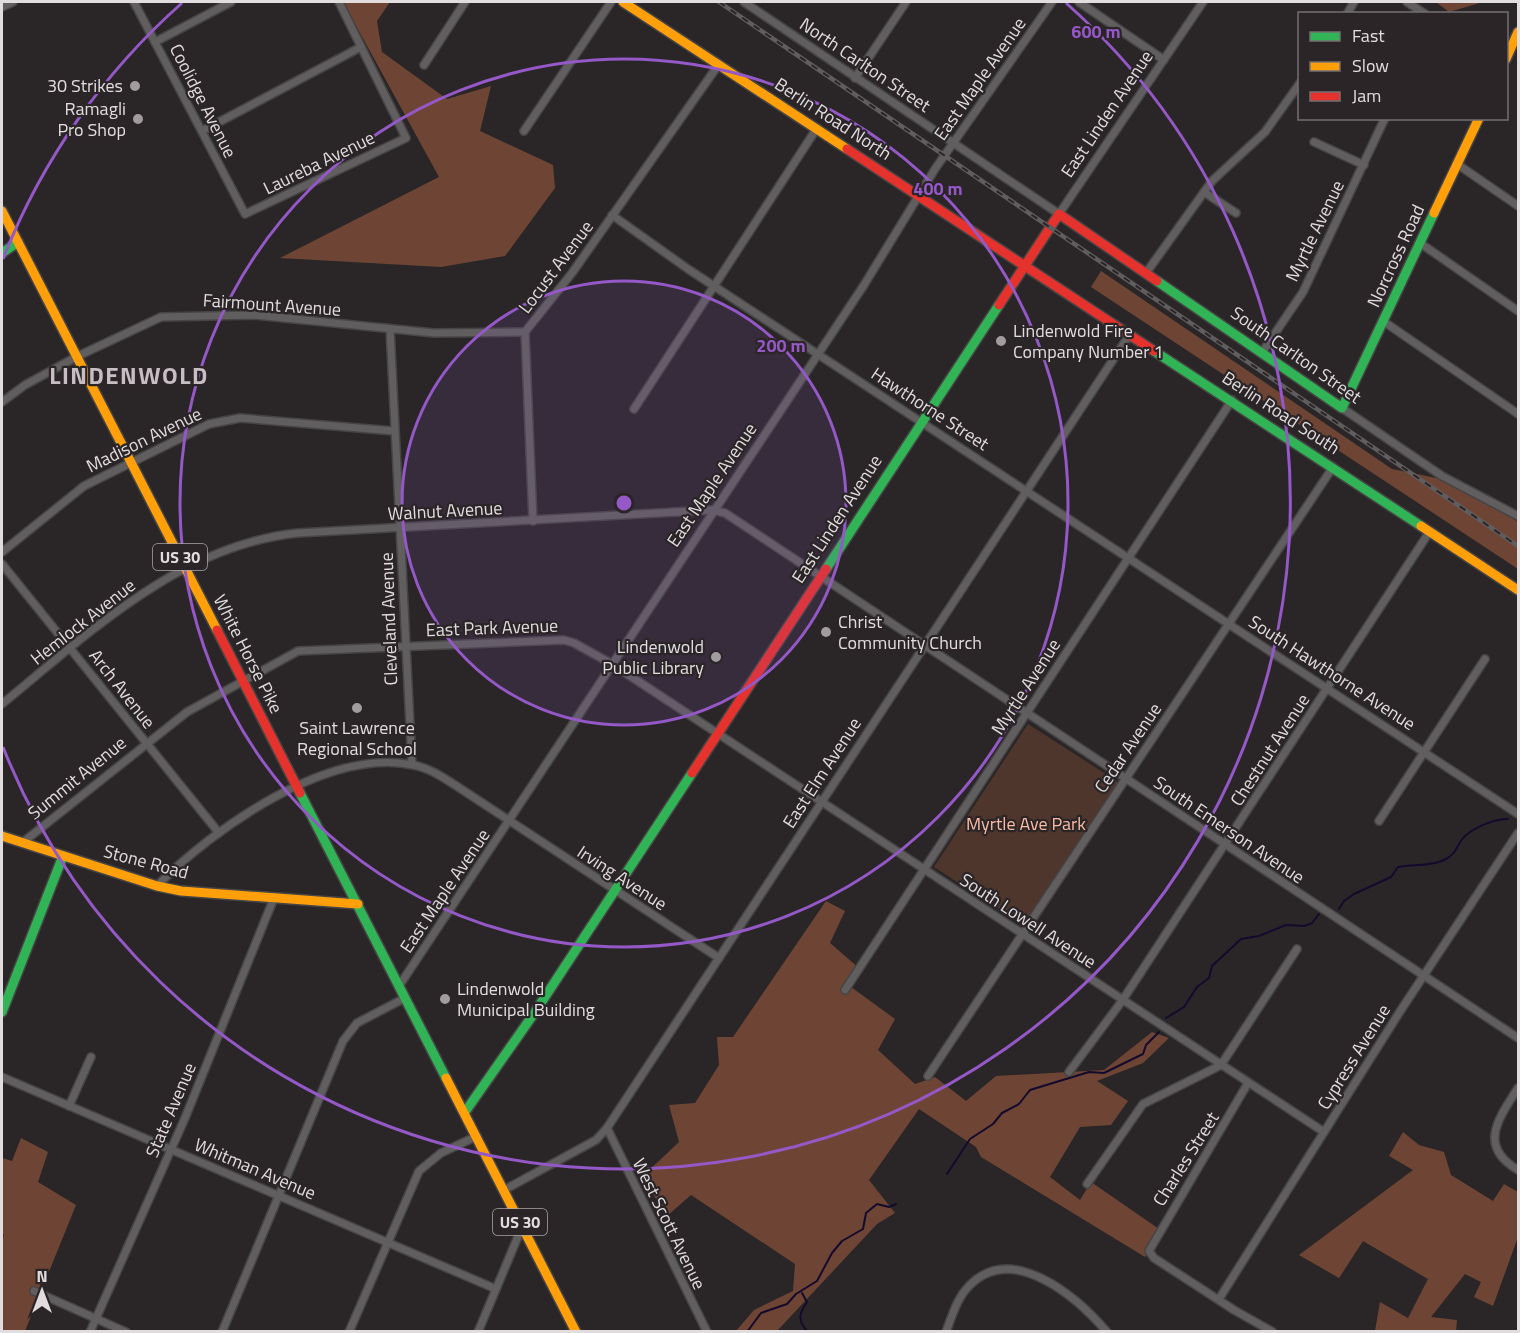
<svg xmlns="http://www.w3.org/2000/svg" width="1520" height="1333" viewBox="0 0 1520 1333" font-family="'Titillium Web',sans-serif">
	<rect width="100%" height="100%" fill="#2a2628"/>
	<polygon fill="#4e362c" points="1028,724 1118,782 1024,925 934,867"/>
	<g fill="#6e4534">
		<polygon points="343,2 390,2 377,21 382,52 447,99 491,86 480,131 553,165 555,188 505,256 441,267 280,258 439,177"/>
		<polygon points="1436,2 1483,2 1449,12"/>
		<polygon points="1101,271 1392,469 1461,483 1518,522 1518,569 1091,287"/>
		<polygon points="826,901 845,911 830,943 860,969 851,987 895,1019 878,1050 915,1084 935,1077 966,1101 996,1076 1104,1070 1152,1032 1169,1038 1143,1063 1097,1081 1128,1101 1111,1125 1080,1127 1050,1177 1080,1200 1091,1182 1162,1231 1145,1257 981,1157 976,1147 919,1109 869,1180 895,1213 877,1224 777,1331 736,1331 754,1310 793,1291 795,1264 691,1195 667,1216 642,1177 679,1142 669,1105 695,1103 719,1065 717,1037 733,1037"/>
		<polygon points="1403,1132 1419,1145 1444,1152 1451,1175 1493,1201 1504,1184 1518,1192 1518,1237 1493,1306 1474,1297 1481,1282 1465,1274 1431,1317 1457,1320 1456,1331 1375,1331 1380,1302 1408,1318 1428,1279 1363,1241 1339,1278 1299,1255 1413,1170 1389,1156"/>
		<polygon points="21,1138 48,1152 38,1182 76,1205 25,1331 2,1331 2,1241 4,1235 2,1233 2,1158 12,1161"/>
	</g>
	<g fill="none" stroke-linecap="round" stroke-linejoin="round">
		<g stroke="#140a2d" stroke-width="2">
			<path d="M 1339,909 L 1344,901 L 1354,894 L 1391,877 L 1398,867 C 1413,864 1429,867 1444,860 C 1459,853 1456,844 1465,836 C 1475,827 1494,819 1508,819"/>
			<polyline points="1166,1018 1184,1007 1197,987 1209,978 1212,966 1241,939 1259,936 1286,925 1304,926 1312,923 1319,914"/>
			<polyline points="947,1174 970,1139 993,1124 1002,1113 1019,1104 1030,1090 1089,1072 1104,1073 1143,1054 1146,1045 1159,1032"/>
			<path d="M 802,1293 L 807,1302 C 799,1313 797,1321 808,1332"/>
			<polyline points="747,1332 761,1313 787,1304 796,1294 817,1281 832,1253 842,1241 863,1229 866,1213 877,1204 889,1207 896,1204"/>
		</g>
		<defs>
			<g id="street">
				<polyline points="134,2 245,214 406,138 339,2"/>
				<polyline points="744,2 1059,214 1203,2"/>
				<polyline points="1079,2 1164,60"/>
				<polyline points="1407,2 1425,14"/>
				<polyline points="2,7 13,2"/>
				<polyline points="1347,14 1354,2"/>
				<polyline points="155,42 231,2"/>
				<polyline points="424,65 465,2"/>
				<polyline points="855,78 906,2"/>
				<polyline points="202,131 361,47"/>
				<polyline points="524,131 611,2"/>
				<polyline points="1314,142 1364,165"/>
				<polyline points="1457,164 1518,206"/>
				<polyline points="1204,192 1236,213"/>
				<polyline points="612,215 688,269 1518,814"/>
				<polyline points="1420,243 1518,311"/>
				<polyline points="1146,273 1212,181 1265,132 1300,83"/>
				<polyline points="1383,321 1518,414"/>
				<polyline points="390,329 412,764"/>
				<polyline points="1263,351 1303,292 1385,118"/>
				<polyline points="2,402 25,385 78,356 161,317 253,315 434,333 525,332"/>
				<polyline points="1342,408 1442,476 1518,516"/>
				<polyline points="634,409 817,128"/>
				<polyline points="533,521 525,332 572,273 719,64"/>
				<polyline points="2,552 84,486 209,424 240,418 394,431"/>
				<polyline points="2,564 219,833"/>
				<path d="M 2,704 C 89,633 180,545 298,533 L 712,510 L 725,513 L 1518,1038"/>
				<polyline points="1379,821 1485,659"/>
				<polyline points="22,843 187,712 298,651 564,640 574,643 612,664 1324,1132"/>
				<path d="M 157,886 C 212,829 329,747 413,765 C 430,768 444,778 458,787 L 719,958"/>
				<polyline points="399,986 864,285 935,169 1052,2"/>
				<polyline points="845,990 1232,400"/>
				<polyline points="1069,1072 1122,1001 1430,531"/>
				<polyline points="928,1076 1333,467"/>
				<polyline points="2,1077 496,1289"/>
				<polyline points="1248,1083 1149,1251 1154,1258 1234,1310 1273,1332"/>
				<path d="M 1518,1088 C 1499,1118 1477,1146 1518,1170"/>
				<polyline points="69,1106 91,1057"/>
				<polyline points="607,1128 707,1332"/>
				<polyline points="1087,1184 1143,1104 1221,1065 1297,949"/>
				<polyline points="504,1190 596,1140 607,1128 1130,334"/>
				<polyline points="34,1291 126,1332"/>
				<polyline points="1219,1299 1399,1013 1518,833"/>
				<polyline points="90,1332 185,1118 274,898"/>
				<polyline points="222,1332 343,1041 357,1023 405,998"/>
				<polyline points="349,1332 419,1171 441,1153 477,1136"/>
				<polyline points="478,1332 522,1227"/>
				<path d="M 946,1332 C 952,1316 957,1298 969,1286 C 1012,1241 1077,1297 1107,1332"/>
			</g>
			<g id="fast">
				<polyline points="2,253 18,242"/>
				<polyline points="1157,281 1342,408 1434,213"/>
				<polyline points="1154,351 1421,526"/>
				<polyline points="826,569 999,305"/>
				<polyline points="300,793 446,1078"/>
				<polyline points="2,1012 63,856"/>
				<polyline points="465,1112 535,1012 692,773"/>
			</g>
			<g id="slow">
				<polyline points="623,2 847,149"/>
				<polyline points="1506,59 1518,32"/>
				<polyline points="2,211 217,630"/>
				<polyline points="1434,213 1479,118"/>
				<polyline points="1421,526 1518,590"/>
				<polyline points="2,836 157,886 181,891 358,904"/>
				<polyline points="446,1078 576,1332"/>
			</g>
			<g id="jam">
				<polyline points="847,149 1154,351"/>
				<polyline points="999,305 1059,214 1157,281"/>
				<polyline points="217,630 300,793"/>
				<polyline points="692,773 826,569"/>
			</g>
		</defs>
		<use href="#street" stroke="#464445" stroke-width="10"/>
		<use href="#fast" stroke="#464445" stroke-width="12"/>
		<use href="#slow" stroke="#464445" stroke-width="12"/>
		<use href="#jam" stroke="#464445" stroke-width="12"/>
		<use href="#street" stroke="#605e5f" stroke-width="7"/>
		<use href="#fast" stroke="#30b455" stroke-width="9"/>
		<use href="#slow" stroke="#ff9f0a" stroke-width="9"/>
		<use href="#jam" stroke="#e5322d" stroke-width="9"/>
		<defs>
			<polyline id="rail" points="719,2 1518,546"/>
		</defs>
		<use href="#rail" stroke="#605d5e" stroke-width="4.5"/>
		<use href="#rail" stroke="#2b2528" stroke-width="2" stroke-dasharray="7" stroke-linecap="butt"/>
	</g>
	<circle cx="624" cy="503" r="222" fill="#9458c7" fill-opacity=".12"/>
	<g fill="none" stroke="#9458c7" stroke-width="3">
		<circle cx="624" cy="503" r="222"/>
		<circle cx="624" cy="503" r="444"/>
		<path d="M3 259A667 667 0 0 1 182 3M1066 3A667 667 0 1 1 3 747"/>
	</g>
	<g fill="#a19d9f" stroke="#2b2528" stroke-width="2">
		<circle cx="135" cy="86" r="6"/>
		<circle cx="138" cy="119" r="6"/>
		<circle cx="1001" cy="341" r="6"/>
		<circle cx="826" cy="632" r="6"/>
		<circle cx="716" cy="657" r="6"/>
		<circle cx="357" cy="708" r="6"/>
		<circle cx="445" cy="999" r="6"/>
	</g>
	<g text-anchor="middle" stroke-width="4.5" stroke-linejoin="round" paint-order="stroke">
		<g fill="#2b2528" stroke="#aaa6a8" stroke-width="1.5">
			<rect x="153" y="544" width="54" height="26" rx="4.5"/>
			<rect x="493" y="1209" width="54" height="26" rx="4.5"/>
		</g>
		<g font-size="16" font-weight="bold" fill="#e1dddf">
			<text x="180" y="563">US 30</text>
			<text x="520" y="1228">US 30</text>
		</g>
		<g font-size="18" fill="#e1dddf" stroke="#2b2528">
			<text transform="translate(865 65) rotate(34)" y="6">North Carlton Street</text>
			<text transform="translate(980 79) rotate(-55)" y="6">East Maple Avenue</text>
			<text transform="translate(203 101) rotate(63)" y="6">Coolidge Avenue</text>
			<text transform="translate(1107 114) rotate(-56)" y="6">East Linden Avenue</text>
			<text transform="translate(833 119) rotate(33)" y="6">Berlin Road North</text>
			<text transform="translate(319 163) rotate(-26)" y="6">Laureba Avenue</text>
			<text transform="translate(1315 231) rotate(-64)" y="6">Myrtle Avenue</text>
			<text transform="translate(1396 256) rotate(-65)" y="6">Norcross Road</text>
			<text transform="translate(556 267) rotate(-53)" y="6">Locust Avenue</text>
			<text transform="translate(272 305) rotate(4)" y="6">Fairmount Avenue</text>
			<text transform="translate(1296 355) rotate(35)" y="6">South Carlton Street</text>
			<text transform="translate(930 409) rotate(33)" y="6">Hawthorne Street</text>
			<text transform="translate(1281 413) rotate(33)" y="6">Berlin Road South</text>
			<text transform="translate(144 440) rotate(-26)" y="6">Madison Avenue</text>
			<text transform="translate(712 485) rotate(-56)" y="6">East Maple Avenue</text>
			<text transform="translate(445 511) rotate(-3)" y="6">Walnut Avenue</text>
			<text transform="translate(837 519) rotate(-57)" y="6">East Linden Avenue</text>
			<text transform="translate(389 619) rotate(-92)" y="6">Cleveland Avenue</text>
			<text transform="translate(83 622) rotate(-38)" y="6">Hemlock Avenue</text>
			<text transform="translate(492 628) rotate(-2)" y="6">East Park Avenue</text>
			<text transform="translate(248 654) rotate(63)" y="6">White Horse Pike</text>
			<text transform="translate(1332 673) rotate(33)" y="6">South Hawthorne Avenue</text>
			<text transform="translate(1026 687) rotate(-57)" y="6">Myrtle Avenue</text>
			<text transform="translate(122 689) rotate(52)" y="6">Arch Avenue</text>
			<text transform="translate(1128 748) rotate(-56)" y="6">Cedar Avenue</text>
			<text transform="translate(1270 750) rotate(-57)" y="6">Chestnut Avenue</text>
			<text transform="translate(822 773) rotate(-57)" y="6">East Elm Avenue</text>
			<text transform="translate(77 778) rotate(-39)" y="6">Summit Avenue</text>
			<text transform="translate(1229 830) rotate(34)" y="6">South Emerson Avenue</text>
			<text transform="translate(146 862) rotate(15)" y="6">Stone Road</text>
			<text transform="translate(622 878) rotate(33)" y="6">Irving Avenue</text>
			<text transform="translate(445 891) rotate(-56)" y="6">East Maple Avenue</text>
			<text transform="translate(1028 921) rotate(33)" y="6">South Lowell Avenue</text>
			<text transform="translate(1354 1057) rotate(-58)" y="6">Cypress Avenue</text>
			<text transform="translate(171 1110) rotate(-67)" y="6">State Avenue</text>
			<text transform="translate(1186 1159) rotate(-58)" y="6">Charles Street</text>
			<text transform="translate(255 1169) rotate(23)" y="6">Whitman Avenue</text>
			<text transform="translate(669 1224) rotate(64)" y="6">West Scott Avenue</text>
		</g>
		<g font-size="18" fill="#e1dddf" stroke="#2b2528" text-anchor="end">
			<text x="123" y="92">30 Strikes</text>
			<text x="126" y="115">Ramagli<tspan x="126" dy="21">Pro Shop</tspan></text>
			<text x="1013" y="337" text-anchor="start">Lindenwold Fire<tspan x="1013" dy="21">Company Number 1</tspan></text>
			<text x="838" y="628" text-anchor="start">Christ<tspan x="838" dy="21">Community Church</tspan></text>
			<text x="704" y="653">Lindenwold<tspan x="704" dy="21">Public Library</tspan></text>
			<text x="357" y="734" text-anchor="middle">Saint Lawrence<tspan x="357" dy="21">Regional School</tspan></text>
			<text x="457" y="995" text-anchor="start">Lindenwold<tspan x="457" dy="21">Municipal Building</tspan></text>
		</g>
		<g font-size="18" fill="#fabba1" stroke="#2b2528">
			<text x="1026" y="830">Myrtle Ave Park</text>
		</g>
		<g font-size="24" font-weight="bold" letter-spacing="1.5" fill="#c6bec2" stroke="#2b2528">
			<text x="129" y="384">LINDENWOLD</text>
		</g>
	</g>
	<circle cx="624" cy="503" r="9" fill="#9458c7" stroke="#2b2528" stroke-width="3"/>
	<g font-size="18" text-anchor="middle" font-weight="bold" fill="#9458c7" stroke="#2b2528" stroke-width="4.5" stroke-linejoin="round" paint-order="stroke">
		<text x="1096" y="38">600 m</text>
		<text x="938" y="195">400 m</text>
		<text x="781" y="352">200 m</text>
	</g>
	<rect width="1520" height="1333" fill="none" stroke="#e1dddf" stroke-width="6"/>
	<rect x="1298" y="12" width="210" height="108" fill="#2b2528" stroke="#746f71" stroke-width="1.5"/>
	<rect x="1310" y="32" width="30" height="9" fill="#30b455" stroke="#746f71" stroke-width="1.5"/>
	<text x="1352" y="42" font-size="18" fill="#e1dddf">Fast</text>
	<rect x="1310" y="62" width="30" height="9" fill="#ff9f0a" stroke="#746f71" stroke-width="1.5"/>
	<text x="1352" y="72" font-size="18" fill="#e1dddf">Slow</text>
	<rect x="1310" y="92" width="30" height="9" fill="#e5322d" stroke="#746f71" stroke-width="1.5"/>
	<text x="1352" y="102" font-size="18" fill="#e1dddf">Jam</text>
	<g transform="translate(42 1291)" stroke="#2b2528" stroke-width="4.5" paint-order="stroke">
	<path d="M0-4.5L10 22L0 15L-10 22Z" fill="#e1dddf"/>
	<text y="-9" font-size="16" font-weight="bold" text-anchor="middle" fill="#e1dddf">N</text>
	</g>
</svg>
